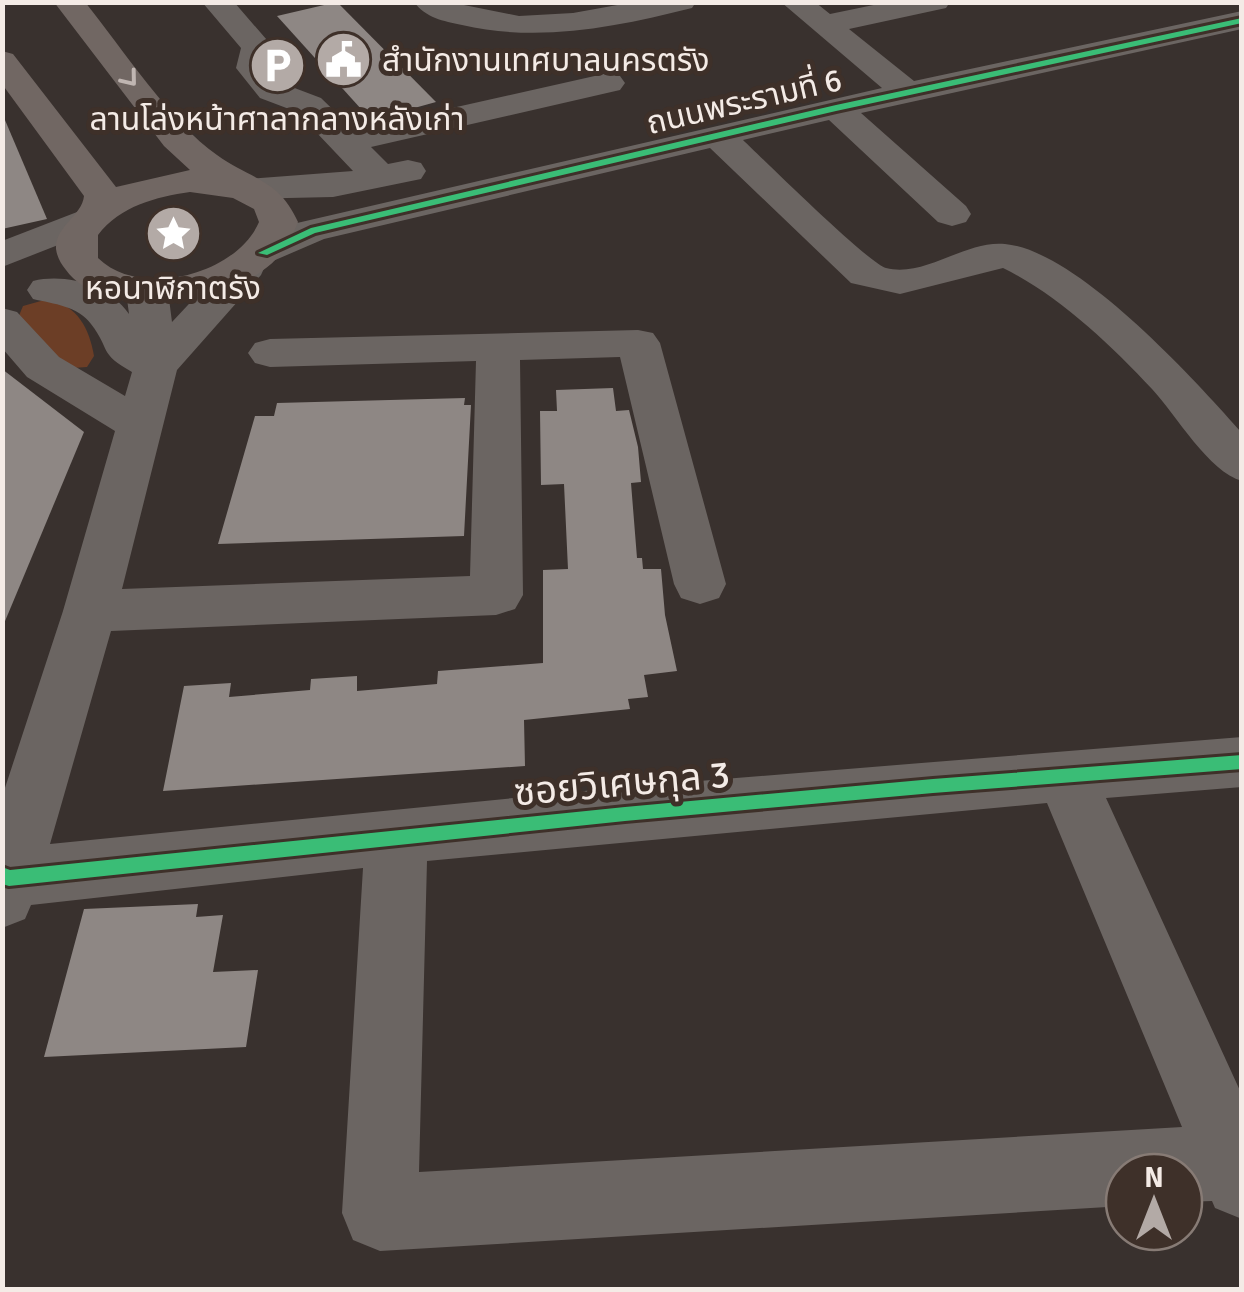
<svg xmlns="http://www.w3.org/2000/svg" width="1244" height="1292" viewBox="0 0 1244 1292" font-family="Signika,'Noto Sans Thai',sans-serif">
	<rect width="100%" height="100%" fill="#39312e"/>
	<path fill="#6c3e26" d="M 48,299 C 78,306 89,328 94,356 L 87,367 L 59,369 L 18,318 L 23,306 Z"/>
	<g fill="#8e8784">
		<polygon points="337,2 436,102 371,120 277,16"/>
		<polygon points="2,113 47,219 2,229"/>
		<polygon points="2,369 84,432 3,626 2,626"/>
		<polygon points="613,388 616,411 629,410 638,447 641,482 631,483 637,558 642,558 643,569 661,569 665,615 677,671 644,675 648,697 628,699 630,709 524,720 525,766 163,791 184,686 231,683 229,697 310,690 311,679 357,676 357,691 437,684 438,671 543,663 543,570 568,569 564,484 541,485 540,411 557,411 556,390"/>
		<polygon points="465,398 464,405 471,405 464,536 218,544 255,416 274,416 277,403"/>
		<polygon points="198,904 196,917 223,915 213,972 258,970 246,1047 44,1057 84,909"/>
	</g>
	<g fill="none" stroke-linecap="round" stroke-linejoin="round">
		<g fill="#6b6562" fill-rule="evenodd">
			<polygon points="202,2 234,2 273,47 269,67 284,84 321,98 354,130 608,73 620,76 625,83 620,90 371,147 388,164 408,160 421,163 426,171 421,179 333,197 247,199 234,196 228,188 234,180 353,171 297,112 260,98 236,68 241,48"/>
			<path d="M 414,2 L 449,2 L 519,16 L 573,13 L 634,2 L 696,2 L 692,8 C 616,27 539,43 462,25 C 443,21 426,18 414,2 Z"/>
			<path d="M 781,2 L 815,2 L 830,14 L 888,2 L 950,2 L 946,8 L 849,29 L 914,81 L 1242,11 L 1242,29 L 861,113 L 966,206 L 971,214 L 966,222 L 952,226 L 938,222 L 829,120 L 743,140 C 764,160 868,263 886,268 C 925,278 965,240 1005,244 C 1078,251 1194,379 1242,433 L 1242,481 C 1209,472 1176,415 1152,389 C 1110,344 1058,295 1003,268 L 900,294 L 851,283 L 710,148 L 324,239 L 266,264 L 261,275 L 177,370 L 122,589 L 470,576 L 476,361 L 270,367 L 255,363 L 248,353 L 255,343 L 270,339 L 638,330 L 653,333 L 660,343 L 726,584 L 719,598 L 700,604 L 681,598 L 674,584 L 620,357 L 520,360 L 523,595 L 515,609 L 496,615 L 111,631 L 50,844 L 625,787 L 1242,737 L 1242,787 L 1106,798 L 1242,1095 L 1242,1219 L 1215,1208 L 1212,1201 L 1184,1202 L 1184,1172 L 1124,1172 L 1124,1206 L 380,1251 L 353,1240 L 342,1213 L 363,868 L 31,905 L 25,919 L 2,928 L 2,797 L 63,611 L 115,431 L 27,377 L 2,348 L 2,308 L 17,312 L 59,357 L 125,396 L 132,372 C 98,353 111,350 91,324 C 78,306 54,304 33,299 L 27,290 L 33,281 C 66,273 109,285 129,314 L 126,291 L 132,282 L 147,279 L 162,282 L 168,291 L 172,322 L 233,257 L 244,255 L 249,245 L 297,223 L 882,88 ZM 1047,803 L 1182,1127 L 419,1172 L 427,861 Z"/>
			<polygon points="90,207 104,211 109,219 104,227 2,267 2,241"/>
		</g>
		<path fill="#716763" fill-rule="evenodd" d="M 54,2 L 85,2 C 122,48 171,123 217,155 C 252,180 279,179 298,222 C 290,242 281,258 262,271 C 217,304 103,321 66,270 C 61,264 57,257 56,249 C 55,226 82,216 84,196 L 2,84 L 2,51 L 13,54 L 116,187 L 190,170 L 164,146 ZM 190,192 L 233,198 L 254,209 L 259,222 C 237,274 141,300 98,258 L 98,235 C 120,206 156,197 190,192 Z"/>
		<defs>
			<g id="cycleway">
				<polygon points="1242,18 1242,23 836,111 357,223 315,233 267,255 258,253 311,228 836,105"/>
				<polygon points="1242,755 1242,769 933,793 625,821 9,886 2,884 2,867 10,870 625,807 933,779"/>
			</g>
		</defs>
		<use href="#cycleway" stroke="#3e3029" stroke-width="6"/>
		<use href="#cycleway" fill="#3abd76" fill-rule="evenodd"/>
	</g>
	<defs><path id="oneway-chevron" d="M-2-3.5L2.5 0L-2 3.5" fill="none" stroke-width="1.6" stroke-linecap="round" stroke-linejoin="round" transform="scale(2.5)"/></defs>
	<use stroke="#c0b6b2" href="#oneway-chevron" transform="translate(130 79) rotate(51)"/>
	<defs>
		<symbol id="civic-disc" viewBox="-11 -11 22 22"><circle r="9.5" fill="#b3aaa6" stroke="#3e3029"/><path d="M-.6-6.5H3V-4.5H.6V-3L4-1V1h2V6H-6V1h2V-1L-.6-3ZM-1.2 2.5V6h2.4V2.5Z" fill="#fff"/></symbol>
		<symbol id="parking-disc" viewBox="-11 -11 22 22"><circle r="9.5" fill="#b3aaa6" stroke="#3e3029"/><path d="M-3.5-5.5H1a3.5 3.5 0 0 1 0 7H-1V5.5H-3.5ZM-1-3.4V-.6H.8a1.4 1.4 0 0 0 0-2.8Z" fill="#fff"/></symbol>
		<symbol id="sight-disc" viewBox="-11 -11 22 22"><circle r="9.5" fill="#b3aaa6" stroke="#3e3029"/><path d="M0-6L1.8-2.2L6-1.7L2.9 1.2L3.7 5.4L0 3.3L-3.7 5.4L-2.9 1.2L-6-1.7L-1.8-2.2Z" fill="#fff"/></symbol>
	</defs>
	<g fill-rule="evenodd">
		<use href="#civic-disc" x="312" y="28" width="63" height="63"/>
		<use href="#parking-disc" x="246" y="34" width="63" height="63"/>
		<use href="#sight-disc" x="142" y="202" width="63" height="63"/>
	</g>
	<g text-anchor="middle" stroke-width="10" stroke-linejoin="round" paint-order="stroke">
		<g font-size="32" fill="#f4ebe6" stroke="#3e3029">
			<text x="382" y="71" text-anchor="start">สำนักงานเทศบาลนครตรัง</text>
			<text x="277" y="130">ลานโล่งหน้าศาลากลางหลังเก่า</text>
			<text x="173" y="299">หอนาฬิกาตรัง</text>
		</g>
		<g font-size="32" fill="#f4ebe6" stroke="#3e3029">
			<text transform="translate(744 101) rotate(-13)" y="11">ถนนพระรามที่ 6</text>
		</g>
		<g font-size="38" fill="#f4ebe6" stroke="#3e3029">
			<text transform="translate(622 783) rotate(-5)" y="13">ซอยวิเศษกุล 3</text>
		</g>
	</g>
	<rect width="1244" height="1292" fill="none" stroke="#f4ebe6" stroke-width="10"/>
	<g transform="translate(1154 1202)"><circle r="48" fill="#3e3029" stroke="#877b75" stroke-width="2.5"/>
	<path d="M0-8L18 38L0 25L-18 38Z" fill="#b3aaa6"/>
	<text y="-15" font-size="28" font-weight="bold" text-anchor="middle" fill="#f4ebe6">N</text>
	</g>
</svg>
